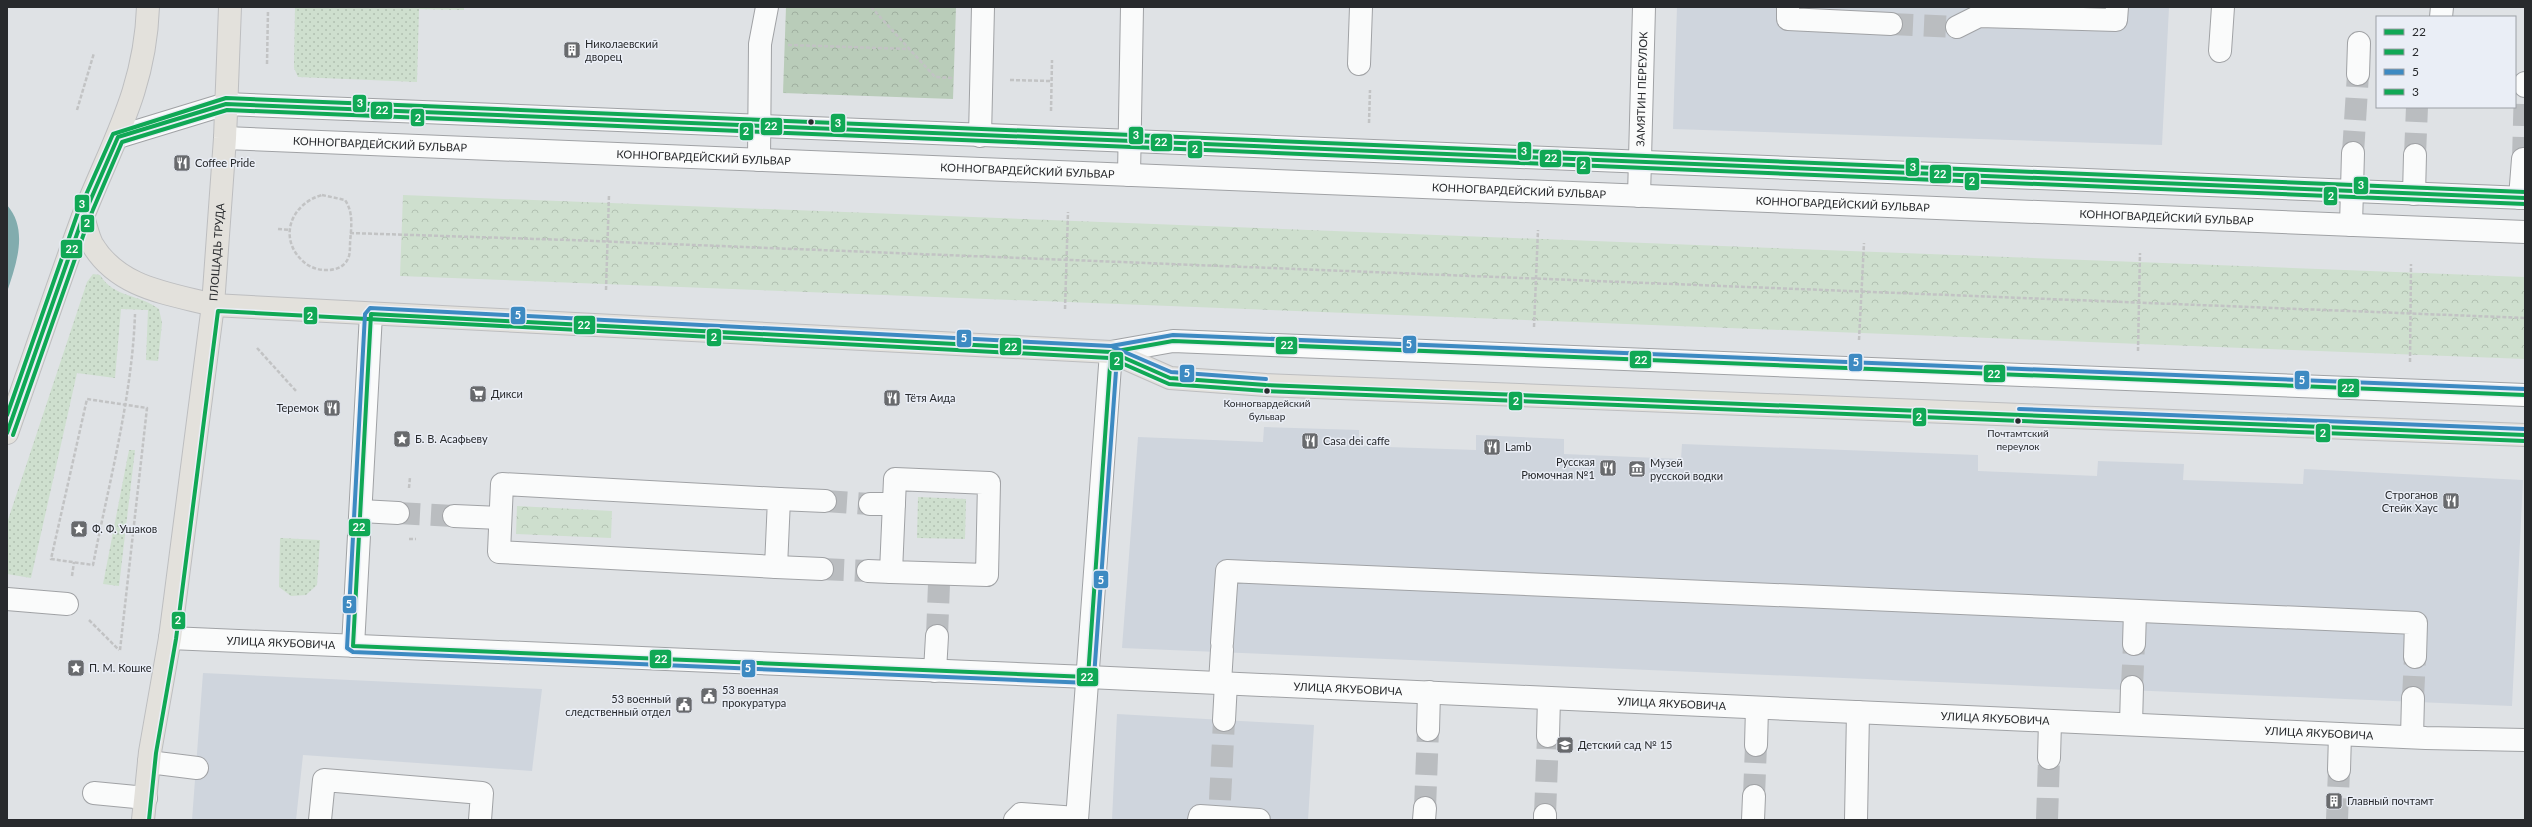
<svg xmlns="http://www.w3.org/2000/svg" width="2532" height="827" viewBox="0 0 2532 827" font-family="Lato,sans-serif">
	<defs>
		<pattern id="grass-dots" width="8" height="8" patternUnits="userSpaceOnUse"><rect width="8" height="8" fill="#cedfce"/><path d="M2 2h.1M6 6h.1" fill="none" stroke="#b1c0b1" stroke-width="1.8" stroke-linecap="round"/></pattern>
		<pattern id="forest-crowns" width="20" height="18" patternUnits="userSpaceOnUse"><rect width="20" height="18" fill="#b9ccb9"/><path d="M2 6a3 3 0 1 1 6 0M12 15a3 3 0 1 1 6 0" fill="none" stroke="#9faf9f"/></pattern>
		<pattern id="park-crowns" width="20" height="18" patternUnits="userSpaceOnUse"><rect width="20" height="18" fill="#cedfce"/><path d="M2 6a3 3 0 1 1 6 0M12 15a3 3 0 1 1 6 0" fill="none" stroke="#b1c0b1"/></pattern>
	</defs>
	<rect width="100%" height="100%" fill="#dfe2e5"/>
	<g fill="#cfd5dd">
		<polygon points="1677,7 2169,7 2162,145 1673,129"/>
		<polygon points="1264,427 1359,430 1359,446 1476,450 1476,435 1564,439 1564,454 1681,459 1682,444 1978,455 1978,471 2097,476 2098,461 2184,464 2183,480 2303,484 2304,469 2523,480 2512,706 1122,648 1138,437 1263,442"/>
		<polygon points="203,673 542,689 532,771 303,755 296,820 192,820"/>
		<polygon points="1117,714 1314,725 1308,820 1112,820"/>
	</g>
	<g fill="url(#grass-dots)">
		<polygon points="295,7 464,7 464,10 419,9 417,82 298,77 294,68"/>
		<path d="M 93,274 L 100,275 C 114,298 139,294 159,309 L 162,323 L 158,361 L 146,360 L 148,310 L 121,309 L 115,378 L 77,373 L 31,578 L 7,574 L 7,523 L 87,282 Z"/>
		<polygon points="129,450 135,450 119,586 103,584"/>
		<polygon points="918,497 966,499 965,539 917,538"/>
		<polygon points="280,538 320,540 317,585 306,595 291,596 279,587"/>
	</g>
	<polygon fill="url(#forest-crowns)" points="786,7 956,7 953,99 783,93"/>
	<g fill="url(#park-crowns)">
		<polygon points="403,195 2525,277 2525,359 400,276"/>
		<polygon points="517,506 612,511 611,538 516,534"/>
	</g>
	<path fill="#82acae" d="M 7,205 C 29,230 16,265 7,292 Z"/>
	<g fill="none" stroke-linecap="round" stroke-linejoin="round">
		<g stroke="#babdc0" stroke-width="22" stroke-dasharray="22 11" stroke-linecap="butt">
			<polyline points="1891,24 1957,27"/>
			<polyline points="2353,153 2358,74"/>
			<polyline points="2415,155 2417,107"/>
			<polyline points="2523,159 2525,86"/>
			<polyline points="825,501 870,504"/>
			<polyline points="398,513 454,516"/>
			<polyline points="822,569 868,571"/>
			<polyline points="937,636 939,584"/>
			<polyline points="2132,687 2134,644"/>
			<polyline points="2413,698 2415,657"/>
			<polyline points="1754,796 1756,745"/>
			<polyline points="1220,800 1224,720"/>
			<polyline points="1425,808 1428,730"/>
			<polyline points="1545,815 1548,736"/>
			<polyline points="2047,820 2049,758"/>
			<polyline points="2337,820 2339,770"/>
		</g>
		<defs>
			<g id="minor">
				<polyline points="1788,7 1788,19 1891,24"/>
				<polyline points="2441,17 2442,7"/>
				<polyline points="1957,27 1979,16 2116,20 2117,7"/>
				<polyline points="2220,51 2223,7"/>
				<polyline points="1359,64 1361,7"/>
				<polyline points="2358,74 2359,43"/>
				<polyline points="2525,86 2525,83"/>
				<polyline points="980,136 983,7"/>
				<polyline points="118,137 226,104 2525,198"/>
				<path id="s1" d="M 225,138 L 2525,232"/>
				<polyline points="759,160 760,44 767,7"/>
				<polyline points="1129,175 1132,7"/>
				<polyline points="2414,194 2415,155"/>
				<path id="s2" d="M 1639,196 L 1644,7"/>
				<polyline points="2520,198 2523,159"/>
				<polyline points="2351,225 2353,153"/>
				<polygon points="895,479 989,483 987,575 891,572"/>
				<polygon points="502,484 779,499 776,567 499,552"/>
				<polyline points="779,499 825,501"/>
				<polyline points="870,504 894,504"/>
				<polyline points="361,511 398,513"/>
				<polyline points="454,516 500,518"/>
				<polyline points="776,567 822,569"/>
				<polyline points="868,571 891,572"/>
				<polyline points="7,599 67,604"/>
				<path id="s3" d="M 170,638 L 1088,677 L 2426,738 L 2525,740"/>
				<polyline points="1222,643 1227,571 2416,623 2415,657"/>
				<polyline points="2134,644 2135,611"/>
				<polyline points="353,646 371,314"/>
				<polyline points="935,671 937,636"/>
				<polyline points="1220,683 1222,650"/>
				<polyline points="1224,720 1226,683"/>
				<polyline points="2131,724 2132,687"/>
				<polyline points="1428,730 1429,692"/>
				<polyline points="1548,736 1549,698"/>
				<polyline points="2412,737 2413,698"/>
				<polyline points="1756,745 1757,708"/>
				<polyline points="2049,758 2050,721"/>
				<polyline points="149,762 197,768"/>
				<polyline points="2339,770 2340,734"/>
				<polyline points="94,793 146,798"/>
				<polyline points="320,820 324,780 482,793 480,820"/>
				<polyline points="1015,820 1021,814 1077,818"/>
				<polyline points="1077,820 1111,352 1173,341 2525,395"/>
				<polyline points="1199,820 1200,816 1259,820"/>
				<polyline points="1424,820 1425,808"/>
				<polyline points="1545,820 1545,815"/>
				<polyline points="1753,820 1754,796"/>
				<polyline points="1856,820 1858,712"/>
			</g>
			<g id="major">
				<path d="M 83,217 C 86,226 88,236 92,244 C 118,288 167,293 213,305 L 1111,352 L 1170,378 L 1266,385 L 2525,435"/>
				<path d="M 7,433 C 32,362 56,290 82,219 C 111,144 145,92 148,7"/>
				<path id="s4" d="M 143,820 L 150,752 L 170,638 L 213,305 L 225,138 L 230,7"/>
			</g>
		</defs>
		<use href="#minor" stroke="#a0a2a5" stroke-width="24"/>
		<use href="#major" stroke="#bdbec0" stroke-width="24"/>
		<g stroke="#c2c3c4" stroke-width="2.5" stroke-dasharray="4 2" stroke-linecap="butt">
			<polyline points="871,7 935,77 953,78"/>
			<polyline points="788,45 909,49"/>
			<polyline points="267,64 268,10"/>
			<polyline points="1010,80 1051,81"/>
			<polyline points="77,110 94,53"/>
			<polyline points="1051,111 1052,60"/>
			<polyline points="1369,123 1370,90"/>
			<path d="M 322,195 L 345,200 C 354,213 351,228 350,244 C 350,248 350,252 349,256 C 344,274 317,273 305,263 C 277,240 290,204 322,195 Z"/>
			<polyline points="278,229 290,230"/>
			<polyline points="350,233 569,240 2525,318"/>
			<polyline points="606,290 609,195"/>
			<polyline points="1065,309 1068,212"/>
			<polyline points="1534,327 1538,230"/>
			<polyline points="1859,340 1864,243"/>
			<polyline points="257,348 296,391"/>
			<polyline points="2138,351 2140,253"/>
			<polyline points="2410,362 2411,264"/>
			<polyline points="409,488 410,477"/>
			<polyline points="409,539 416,539"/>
			<polyline points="72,576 74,562"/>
			<polyline points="89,620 119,650"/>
			<path d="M 120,650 L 147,408 L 87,399 L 51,559 L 93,565 C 109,482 132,398 135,314"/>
		</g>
		<use href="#minor" stroke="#fafbfb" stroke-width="22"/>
		<use href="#major" stroke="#e3e1dc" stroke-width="22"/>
		<defs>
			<g id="bus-1">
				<polygon points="371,314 1111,352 1088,677 353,646"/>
				<polyline points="1111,352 1173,341 2525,395"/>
				<polyline points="1111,352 1170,378 1266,385 2525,435"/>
				<polyline points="7,433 83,217 118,137 226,104 2525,198"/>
			</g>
			<g id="bus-2">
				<polyline points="13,435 89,219 122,142 227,110 2525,204"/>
				<polyline points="149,820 156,753 176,639 218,311 1110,358 1169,384 1266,391 2525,441"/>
			</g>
			<g id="bus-3">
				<polyline points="1113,347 1171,372 1266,379"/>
				<polyline points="1117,357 1094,677 1090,683 353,652 347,648 365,314 370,308 1111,346 1173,335 2525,389"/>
				<polyline points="2019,409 2525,429"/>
			</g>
			<polyline id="bus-4" points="7,415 77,215 113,134 226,98 2525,192"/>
		</defs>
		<use href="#bus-1" stroke="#eaeef6" stroke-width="7"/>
		<use href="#bus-2" stroke="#eaeef6" stroke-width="7"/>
		<use href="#bus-3" stroke="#eaeef6" stroke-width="7"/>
		<use href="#bus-4" stroke="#eaeef6" stroke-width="7"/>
		<use href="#bus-1" stroke="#10a855" stroke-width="4"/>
		<use href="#bus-2" stroke="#10a855" stroke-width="4"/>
		<use href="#bus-3" stroke="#3d8ac2" stroke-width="4"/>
		<use href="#bus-4" stroke="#10a855" stroke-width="4"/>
	</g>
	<defs>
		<symbol id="building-square" viewBox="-11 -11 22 22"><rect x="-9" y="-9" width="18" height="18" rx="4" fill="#686a6d" stroke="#eaeef6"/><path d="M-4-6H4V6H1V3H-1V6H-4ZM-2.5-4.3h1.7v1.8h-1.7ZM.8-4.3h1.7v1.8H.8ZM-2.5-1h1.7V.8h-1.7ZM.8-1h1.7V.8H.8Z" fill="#fff"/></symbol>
		<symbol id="restaurant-square" viewBox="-11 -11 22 22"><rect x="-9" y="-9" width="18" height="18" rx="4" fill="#686a6d" stroke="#eaeef6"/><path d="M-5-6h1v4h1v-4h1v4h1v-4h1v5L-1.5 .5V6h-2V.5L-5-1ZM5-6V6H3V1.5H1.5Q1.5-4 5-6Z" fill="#fff"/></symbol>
		<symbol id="supermarket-square" viewBox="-11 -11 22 22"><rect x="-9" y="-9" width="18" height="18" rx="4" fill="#686a6d" stroke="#eaeef6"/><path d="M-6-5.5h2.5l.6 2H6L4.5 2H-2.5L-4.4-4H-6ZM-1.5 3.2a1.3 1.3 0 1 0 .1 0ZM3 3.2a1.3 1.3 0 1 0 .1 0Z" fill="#fff"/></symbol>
		<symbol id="sight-square" viewBox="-11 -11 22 22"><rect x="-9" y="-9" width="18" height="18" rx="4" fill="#686a6d" stroke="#eaeef6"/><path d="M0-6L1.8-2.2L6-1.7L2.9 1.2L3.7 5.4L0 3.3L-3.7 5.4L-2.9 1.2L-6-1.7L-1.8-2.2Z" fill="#fff"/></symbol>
		<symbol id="museum-square" viewBox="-11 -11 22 22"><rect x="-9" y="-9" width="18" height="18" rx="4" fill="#686a6d" stroke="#eaeef6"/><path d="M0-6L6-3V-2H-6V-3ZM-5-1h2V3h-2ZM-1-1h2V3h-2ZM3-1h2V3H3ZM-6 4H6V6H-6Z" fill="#fff"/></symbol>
		<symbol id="civic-square" viewBox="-11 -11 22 22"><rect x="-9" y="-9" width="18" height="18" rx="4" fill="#686a6d" stroke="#eaeef6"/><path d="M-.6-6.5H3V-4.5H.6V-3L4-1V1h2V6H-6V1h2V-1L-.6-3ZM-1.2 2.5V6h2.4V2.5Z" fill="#fff"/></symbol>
		<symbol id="school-square" viewBox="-11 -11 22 22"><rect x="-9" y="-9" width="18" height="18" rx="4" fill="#686a6d" stroke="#eaeef6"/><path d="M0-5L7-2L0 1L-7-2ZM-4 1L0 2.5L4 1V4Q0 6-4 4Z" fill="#fff"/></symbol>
	</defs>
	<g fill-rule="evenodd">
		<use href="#building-square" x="562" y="40" width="20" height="20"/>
		<use href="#restaurant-square" x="172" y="153" width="20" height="20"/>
		<use href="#supermarket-square" x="468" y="384" width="20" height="20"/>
		<use href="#restaurant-square" x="882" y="388" width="20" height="20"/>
		<use href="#restaurant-square" x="322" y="398" width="20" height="20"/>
		<use href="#sight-square" x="392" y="429" width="20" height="20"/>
		<use href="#restaurant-square" x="1300" y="431" width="20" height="20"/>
		<use href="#restaurant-square" x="1482" y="437" width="20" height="20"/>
		<use href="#restaurant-square" x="1598" y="458" width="20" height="20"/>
		<use href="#museum-square" x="1627" y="459" width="20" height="20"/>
		<use href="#restaurant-square" x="2441" y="491" width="20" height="20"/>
		<use href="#sight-square" x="69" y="519" width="20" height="20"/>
		<use href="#sight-square" x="66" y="658" width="20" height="20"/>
		<use href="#civic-square" x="699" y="686" width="20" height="20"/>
		<use href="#civic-square" x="674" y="695" width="20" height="20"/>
		<use href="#school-square" x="1555" y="735" width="20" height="20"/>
		<use href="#building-square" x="2324" y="791" width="20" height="20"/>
	</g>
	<g fill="#282a2d" stroke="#eaeef6" stroke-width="1.5">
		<circle cx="811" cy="122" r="3.5"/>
		<circle cx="1267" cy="391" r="3.5"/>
		<circle cx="2018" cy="421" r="3.5"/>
	</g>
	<g text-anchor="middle" stroke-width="3" stroke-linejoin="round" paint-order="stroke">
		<g font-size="10" fill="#282a2d" stroke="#eaeef6">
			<text x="1267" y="407">Конногвардейский<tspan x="1267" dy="13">бульвар</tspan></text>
			<text x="2018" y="437">Почтамтский<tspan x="2018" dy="13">переулок</tspan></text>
		</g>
		<g font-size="11" fill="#282a2d" stroke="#eaeef6" text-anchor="start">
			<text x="585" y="48">Николаевский<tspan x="585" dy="13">дворец</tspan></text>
			<text x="195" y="167">Coffee Pride</text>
			<text x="491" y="398">Дикси</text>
			<text x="905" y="402">Тётя Аида</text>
			<text x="319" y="412" text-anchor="end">Теремок</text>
			<text x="415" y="443">Б. В. Асафьеву</text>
			<text x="1323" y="445">Casa dei caffe</text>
			<text x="1505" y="451">Lamb</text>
			<text x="1595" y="466" text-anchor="end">Русская<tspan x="1595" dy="13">Рюмочная №1</tspan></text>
			<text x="1650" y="467">Музей<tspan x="1650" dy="13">русской водки</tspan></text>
			<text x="2438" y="499" text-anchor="end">Строганов<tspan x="2438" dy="13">Стейк Хаус</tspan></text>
			<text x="92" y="533">Ф. Ф. Ушаков</text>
			<text x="89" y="672">П. М. Кошке</text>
			<text x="722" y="694">53 военная<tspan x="722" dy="13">прокуратура</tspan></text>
			<text x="671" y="703" text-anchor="end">53 военный<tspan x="671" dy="13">следственный отдел</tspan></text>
			<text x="1578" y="749">Детский сад № 15</text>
			<text x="2347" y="805">Главный почтамт</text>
		</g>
		<g font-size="11" fill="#282a2d" stroke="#eaeef6">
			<text dy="4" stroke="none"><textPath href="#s2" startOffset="107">ЗАМЯТИН ПЕРЕУЛОК</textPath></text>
			<text dy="4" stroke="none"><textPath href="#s1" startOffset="155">КОННОГВАРДЕЙСКИЙ БУЛЬВАР</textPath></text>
			<text dy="4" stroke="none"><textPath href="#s1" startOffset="479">КОННОГВАРДЕЙСКИЙ БУЛЬВАР</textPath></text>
			<text dy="4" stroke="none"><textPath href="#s1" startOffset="803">КОННОГВАРДЕЙСКИЙ БУЛЬВАР</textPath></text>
			<text dy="4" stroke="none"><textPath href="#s1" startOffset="1295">КОННОГВАРДЕЙСКИЙ БУЛЬВАР</textPath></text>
			<text dy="4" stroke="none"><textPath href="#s1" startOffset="1619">КОННОГВАРДЕЙСКИЙ БУЛЬВАР</textPath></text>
			<text dy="4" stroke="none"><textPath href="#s1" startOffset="1943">КОННОГВАРДЕЙСКИЙ БУЛЬВАР</textPath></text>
			<text dy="4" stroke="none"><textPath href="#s4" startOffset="573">ПЛОЩАДЬ ТРУДА</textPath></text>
			<text dy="4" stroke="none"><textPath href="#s3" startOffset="111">УЛИЦА ЯКУБОВИЧА</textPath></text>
			<text dy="4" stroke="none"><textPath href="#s3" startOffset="1179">УЛИЦА ЯКУБОВИЧА</textPath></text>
			<text dy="4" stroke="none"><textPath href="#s3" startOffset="1503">УЛИЦА ЯКУБОВИЧА</textPath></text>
			<text dy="4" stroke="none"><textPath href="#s3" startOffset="1827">УЛИЦА ЯКУБОВИЧА</textPath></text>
			<text dy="4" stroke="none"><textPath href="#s3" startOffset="2151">УЛИЦА ЯКУБОВИЧА</textPath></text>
		</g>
	</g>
	<g stroke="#eaeef6" stroke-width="1.5">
		<rect x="352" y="94" width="15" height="19" rx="4" fill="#10a855"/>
		<rect x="370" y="101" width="23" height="19" rx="4" fill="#10a855"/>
		<rect x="410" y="108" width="15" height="19" rx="4" fill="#10a855"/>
		<rect x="830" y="113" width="16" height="20" rx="4" fill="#10a855"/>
		<rect x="760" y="117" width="23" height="19" rx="4" fill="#10a855"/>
		<rect x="739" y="122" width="15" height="19" rx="4" fill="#10a855"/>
		<rect x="1128" y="126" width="16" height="19" rx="4" fill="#10a855"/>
		<rect x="1150" y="133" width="23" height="19" rx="4" fill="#10a855"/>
		<rect x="1187" y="140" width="16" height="19" rx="4" fill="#10a855"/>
		<rect x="1517" y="141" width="15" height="20" rx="4" fill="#10a855"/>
		<rect x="1539" y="149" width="23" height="19" rx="4" fill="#10a855"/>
		<rect x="1576" y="156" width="15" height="19" rx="4" fill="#10a855"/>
		<rect x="1905" y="157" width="15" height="20" rx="4" fill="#10a855"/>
		<rect x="1929" y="164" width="23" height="20" rx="4" fill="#10a855"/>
		<rect x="1964" y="172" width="16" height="19" rx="4" fill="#10a855"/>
		<rect x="2353" y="176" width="16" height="19" rx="4" fill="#10a855"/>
		<rect x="2323" y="186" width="15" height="20" rx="4" fill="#10a855"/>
		<rect x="74" y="194" width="16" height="19" rx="4" fill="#10a855"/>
		<rect x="80" y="214" width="15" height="19" rx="4" fill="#10a855"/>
		<rect x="60" y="239" width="23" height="20" rx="4" fill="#10a855"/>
		<rect x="510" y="306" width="16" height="19" rx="4" fill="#3d8ac2"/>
		<rect x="303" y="306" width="15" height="19" rx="4" fill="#10a855"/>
		<rect x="573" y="315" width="23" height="20" rx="4" fill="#10a855"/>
		<rect x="706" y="328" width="16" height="19" rx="4" fill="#10a855"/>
		<rect x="956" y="329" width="16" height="19" rx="4" fill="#3d8ac2"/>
		<rect x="1402" y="335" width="15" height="19" rx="4" fill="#3d8ac2"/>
		<rect x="1275" y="336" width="23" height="19" rx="4" fill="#10a855"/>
		<rect x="999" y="337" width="23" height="19" rx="4" fill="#10a855"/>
		<rect x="1629" y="350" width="23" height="19" rx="4" fill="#10a855"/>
		<rect x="1109" y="351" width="15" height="20" rx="4" fill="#10a855"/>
		<rect x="1848" y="353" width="15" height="19" rx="4" fill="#3d8ac2"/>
		<rect x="1179" y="364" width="16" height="19" rx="4" fill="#3d8ac2"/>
		<rect x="1983" y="364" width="23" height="19" rx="4" fill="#10a855"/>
		<rect x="2294" y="370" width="16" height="20" rx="4" fill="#3d8ac2"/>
		<rect x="2337" y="378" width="23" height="20" rx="4" fill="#10a855"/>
		<rect x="1508" y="391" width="15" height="20" rx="4" fill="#10a855"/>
		<rect x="1912" y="407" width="15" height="20" rx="4" fill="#10a855"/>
		<rect x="2315" y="423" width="16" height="20" rx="4" fill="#10a855"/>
		<rect x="348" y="518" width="23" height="19" rx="4" fill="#10a855"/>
		<rect x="1093" y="570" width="16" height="19" rx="4" fill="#3d8ac2"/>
		<rect x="342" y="595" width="15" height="19" rx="4" fill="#3d8ac2"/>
		<rect x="171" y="611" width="15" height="19" rx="4" fill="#10a855"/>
		<rect x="649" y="649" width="23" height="20" rx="4" fill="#10a855"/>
		<rect x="741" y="659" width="15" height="19" rx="4" fill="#3d8ac2"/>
		<rect x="1076" y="667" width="23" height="20" rx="4" fill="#10a855"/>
	</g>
	<g font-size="11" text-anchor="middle" font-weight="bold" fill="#fff">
		<text x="360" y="107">3</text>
		<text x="382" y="114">22</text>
		<text x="418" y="122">2</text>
		<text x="838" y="127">3</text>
		<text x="771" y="130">22</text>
		<text x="746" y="135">2</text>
		<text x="1136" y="139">3</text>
		<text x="1161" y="146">22</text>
		<text x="1195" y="153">2</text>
		<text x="1524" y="155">3</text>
		<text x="1551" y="162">22</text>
		<text x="1583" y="169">2</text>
		<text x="1913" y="171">3</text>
		<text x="1940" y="178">22</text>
		<text x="1972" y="185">2</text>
		<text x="2361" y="189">3</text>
		<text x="2331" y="200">2</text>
		<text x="82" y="208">3</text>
		<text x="87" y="227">2</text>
		<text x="72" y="253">22</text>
		<text x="518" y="319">5</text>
		<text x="310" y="320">2</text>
		<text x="584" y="329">22</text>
		<text x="714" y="341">2</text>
		<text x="964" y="342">5</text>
		<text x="1409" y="348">5</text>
		<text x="1287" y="349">22</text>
		<text x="1011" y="351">22</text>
		<text x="1641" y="364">22</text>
		<text x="1117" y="365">2</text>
		<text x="1856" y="366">5</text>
		<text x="1187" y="377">5</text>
		<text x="1994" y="378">22</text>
		<text x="2302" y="384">5</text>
		<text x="2348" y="392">22</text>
		<text x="1516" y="405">2</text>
		<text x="1919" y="421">2</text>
		<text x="2323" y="437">2</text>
		<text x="359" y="531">22</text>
		<text x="1101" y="584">5</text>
		<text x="349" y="608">5</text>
		<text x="178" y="624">2</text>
		<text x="661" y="663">22</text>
		<text x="748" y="672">5</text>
		<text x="1087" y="681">22</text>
	</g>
	<rect width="2532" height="827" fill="none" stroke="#282a2d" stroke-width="16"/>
	<rect x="2376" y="16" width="140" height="92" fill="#eaeef6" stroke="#9ca0a6"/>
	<rect x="2384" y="29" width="20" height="6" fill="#10a855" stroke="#9ca0a6"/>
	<text x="2412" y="36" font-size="12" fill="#282a2d">22</text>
	<rect x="2384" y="49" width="20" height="6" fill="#10a855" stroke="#9ca0a6"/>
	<text x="2412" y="56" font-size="12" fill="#282a2d">2</text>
	<rect x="2384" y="69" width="20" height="6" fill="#3d8ac2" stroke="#9ca0a6"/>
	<text x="2412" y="76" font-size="12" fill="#282a2d">5</text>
	<rect x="2384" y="89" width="20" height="6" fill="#10a855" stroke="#9ca0a6"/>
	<text x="2412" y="96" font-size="12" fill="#282a2d">3</text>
</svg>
